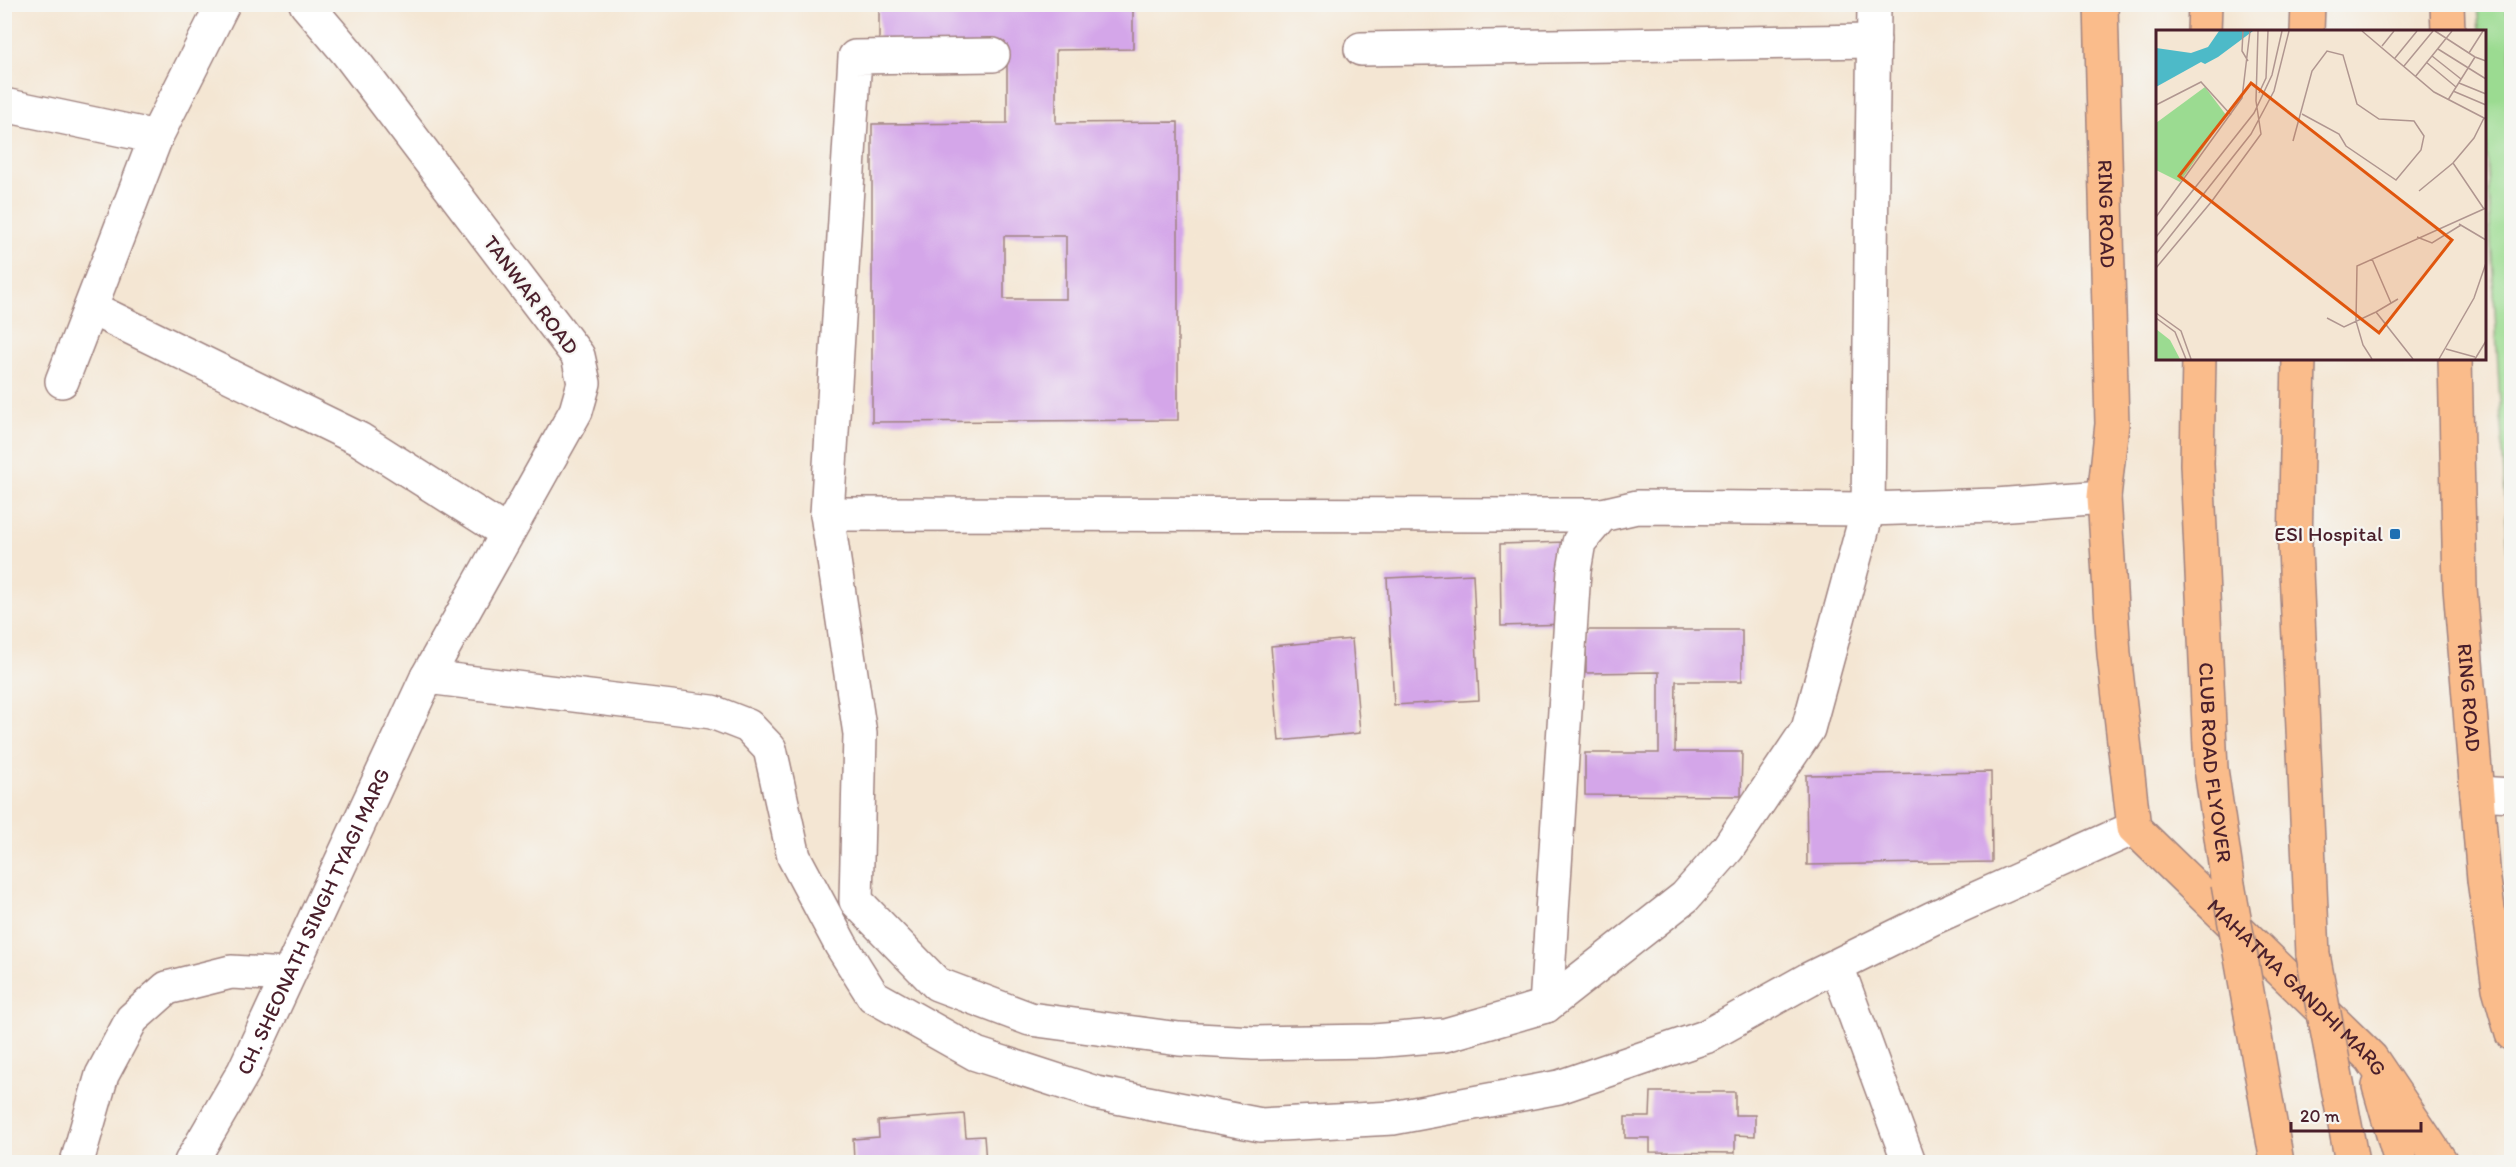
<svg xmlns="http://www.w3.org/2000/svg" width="2516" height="1167" viewBox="0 0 2516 1167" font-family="Itim,sans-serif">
	<rect width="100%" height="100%" fill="#f6f6f2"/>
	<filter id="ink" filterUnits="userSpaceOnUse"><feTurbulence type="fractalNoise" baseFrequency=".0167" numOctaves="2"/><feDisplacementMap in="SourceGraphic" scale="12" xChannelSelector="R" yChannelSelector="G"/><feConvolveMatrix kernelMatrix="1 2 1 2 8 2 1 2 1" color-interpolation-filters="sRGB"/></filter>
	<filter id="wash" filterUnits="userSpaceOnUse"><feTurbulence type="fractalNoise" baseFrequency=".008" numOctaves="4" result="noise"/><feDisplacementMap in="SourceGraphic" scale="24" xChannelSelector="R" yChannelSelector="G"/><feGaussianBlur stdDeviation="1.35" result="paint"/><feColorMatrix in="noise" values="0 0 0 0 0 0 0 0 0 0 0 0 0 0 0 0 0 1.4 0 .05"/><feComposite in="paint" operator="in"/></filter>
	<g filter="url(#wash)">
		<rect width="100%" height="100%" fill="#f4e6d3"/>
		<polygon fill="#9bdb91" stroke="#727d5e" stroke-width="1.5" points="2477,5 2511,5 2511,602 2485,132 2484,32 2479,31"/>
		<g id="blocks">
			<g fill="#d4a6e9" fill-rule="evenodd">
				<path d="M 879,4 L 1133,4 L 1133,49 L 1056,50 L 1056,123 L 1178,122 L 1178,420 L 872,422 L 872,124 L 1007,123 L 1007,51 L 879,51 ZM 1004,236 L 1066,236 L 1066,299 L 1004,299 Z"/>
				<polygon points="1567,542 1568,624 1501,626 1500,544"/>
				<polygon points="1473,574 1479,700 1394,705 1387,578"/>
				<polygon points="1586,630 1742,630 1742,681 1676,681 1675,752 1742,752 1741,796 1585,795 1585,753 1659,753 1659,672 1586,673"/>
				<polygon points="1352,639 1360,733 1279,741 1271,646"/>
				<polygon points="1991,772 1992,862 1807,865 1806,775"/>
				<polygon points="1651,1092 1735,1092 1735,1115 1755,1115 1755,1136 1735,1135 1735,1153 1650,1152 1650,1138 1625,1138 1625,1117 1650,1117"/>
				<polygon points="964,1114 966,1137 984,1136 986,1162 854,1162 853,1139 879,1137 878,1121"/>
			</g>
		</g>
	</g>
	<g filter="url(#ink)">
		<use href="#blocks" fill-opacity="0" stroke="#9f827f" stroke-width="1.5"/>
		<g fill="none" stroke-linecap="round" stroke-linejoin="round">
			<defs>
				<g id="minor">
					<polyline points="1361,49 1874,41"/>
					<polyline points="993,55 855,57 827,514 860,734 856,901 937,984 1030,1019 1179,1039 1254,1043 1374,1041 1445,1035 1546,1006 1685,897 1728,848 1808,729 1868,509 1874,4"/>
					<polyline points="4,105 156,137 223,4"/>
					<polyline points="91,308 359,439 507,533"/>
					<polyline points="62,381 156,137"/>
					<polyline points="827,514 1602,515"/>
					<polyline points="427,677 712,712 748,726 770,749 794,857 841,945 873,996 976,1054 1096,1093 1261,1125 1393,1118 1559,1087 1705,1037 1809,979 1933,918 2134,828"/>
					<polyline points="2477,793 2512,795"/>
					<polyline points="1837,966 1909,1162"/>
					<polyline points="1546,1006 1574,571 1579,542 1602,515 1637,507 1868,509 1996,505 2104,497"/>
					<polyline points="77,1162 102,1075 132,1019 167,988 231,972 288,975"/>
					<path id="s1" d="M 191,1162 L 244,1071 L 427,677 L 576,411 L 584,383 L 578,356 L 347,52 L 306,4"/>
				</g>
				<g id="major">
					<path id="s2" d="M 2101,4 L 2112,424 L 2104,497 L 2114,654 L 2134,828 L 2371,1058 L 2441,1162"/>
					<polyline points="2447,4 2448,32"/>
					<polyline points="2204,32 2205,4"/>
					<polyline points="2307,32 2308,4"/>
					<path id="s3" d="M 2199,358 L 2197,464 L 2211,769 L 2228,884"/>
					<polyline points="2299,358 2295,548 2313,955"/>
					<path id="s4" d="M 2455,358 L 2460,588 L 2484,880 L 2499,988 L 2512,1034"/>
					<polyline points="2379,1086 2401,1162"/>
				</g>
			</defs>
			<use href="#minor" stroke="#9f827f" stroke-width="36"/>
			<use href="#major" stroke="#9f827f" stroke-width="36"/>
			<polyline stroke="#9f827f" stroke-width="4" stroke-dasharray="1.5 4.5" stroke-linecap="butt" points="2503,4 2512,88"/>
			<use href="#minor" stroke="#fff" stroke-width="33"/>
			<use href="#major" stroke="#fabc8b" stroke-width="33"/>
			<defs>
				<g id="major-bridge">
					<polyline points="2228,884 2277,1162"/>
					<polyline points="2313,955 2352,1162"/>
				</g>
			</defs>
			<use href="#major-bridge" stroke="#9f827f" stroke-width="36" stroke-linecap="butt"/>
			<use href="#major-bridge" stroke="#fabc8b" stroke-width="33"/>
		</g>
	</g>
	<rect fill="#1f6fb2" stroke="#f6f6f2" stroke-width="2" x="2389" y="528" width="12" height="12" rx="3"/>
	<g text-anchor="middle" stroke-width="4.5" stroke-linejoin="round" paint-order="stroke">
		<g font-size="21" fill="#4a1f2b" stroke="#f6f6f2">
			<text dy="7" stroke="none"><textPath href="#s2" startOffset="210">RING ROAD</textPath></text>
			<text transform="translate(531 295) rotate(53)" y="7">TANWAR ROAD</text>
			<text dy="7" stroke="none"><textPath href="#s4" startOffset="340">RING ROAD</textPath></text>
			<text dy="7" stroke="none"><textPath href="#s3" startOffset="405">CLUB ROAD FLYOVER</textPath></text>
			<text dy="7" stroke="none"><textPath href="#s1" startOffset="270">CH. SHEONATH SINGH TYAGI MARG</textPath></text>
			<text dy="7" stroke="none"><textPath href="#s2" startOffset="1054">MAHATMA GANDHI MARG</textPath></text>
		</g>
		<g font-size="21" fill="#4a1f2b" stroke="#f6f6f2" text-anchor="end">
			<text x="2383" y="541">ESI Hospital</text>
		</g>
	</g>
	<g transform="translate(2156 30)">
		<rect width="330" height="330" fill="#f4e6d3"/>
		<path d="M 49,57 L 70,85 L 24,152 L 0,140 L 0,93 ZM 0,299 L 14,310 L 24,329 L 0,329 Z" fill="#9bdb91"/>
		<path d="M 63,1 L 97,1 L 62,27 L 49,34 L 45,32 L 0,57 L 0,18 L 35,23 L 52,17 Z" fill="#4dbac8"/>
		<path fill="none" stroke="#b09690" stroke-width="1.5" d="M 87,1 L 86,21 L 92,31M 206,1 L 278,62 L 330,89M 279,1 L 319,27M 226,16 L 238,1M 282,19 L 330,49M 313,23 L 327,1M 276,26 L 305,49M 239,28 L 261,1M 270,32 L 300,57M 248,36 L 277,1M 259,47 L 296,1M 303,53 L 330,64M 297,61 L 330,75M 103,63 L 110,48 L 112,1M 292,70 L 319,27 L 330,31M 0,75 L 45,52 L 75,85M 137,111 L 156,41 L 171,21 L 187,25 L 201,74 L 223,89 L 258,91 L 268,106 L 265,120 L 240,150 L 190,116 L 183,104 L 146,84M 297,133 L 328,179M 263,161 L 297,133 L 318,108 L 328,88M 0,187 L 86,68 L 94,1M 303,194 L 330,210M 0,207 L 98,83 L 116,45 L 126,1M 261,207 L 276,213 L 305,195M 0,224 L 95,104 L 118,61 L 133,1M 216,229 L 235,273M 0,238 L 56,171 L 105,104 L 100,71 L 102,1M 220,282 L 242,269M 0,283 L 25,301 L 35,329M 0,288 L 19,302 L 30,329M 171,288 L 188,297 L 220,282 L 257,329M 290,319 L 319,327M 216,329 L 207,315 L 200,291 L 201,236 L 330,178M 283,329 L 318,268 L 330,233M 319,329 L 330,311"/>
		<path fill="#e0560e" fill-opacity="0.15" stroke="#e0560e" stroke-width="3" d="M 95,53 L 296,210 L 223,303 L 23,146 Z"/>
		<rect width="330" height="330" fill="none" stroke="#4a1f2b" stroke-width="3"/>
	</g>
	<rect width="2516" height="1167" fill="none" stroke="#f6f6f2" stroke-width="24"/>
	<path d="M2291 1122v9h130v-9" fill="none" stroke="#4a1f2b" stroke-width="3"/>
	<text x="2300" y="1122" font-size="18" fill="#4a1f2b" stroke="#f6f6f2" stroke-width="4.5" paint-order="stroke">20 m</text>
</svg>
